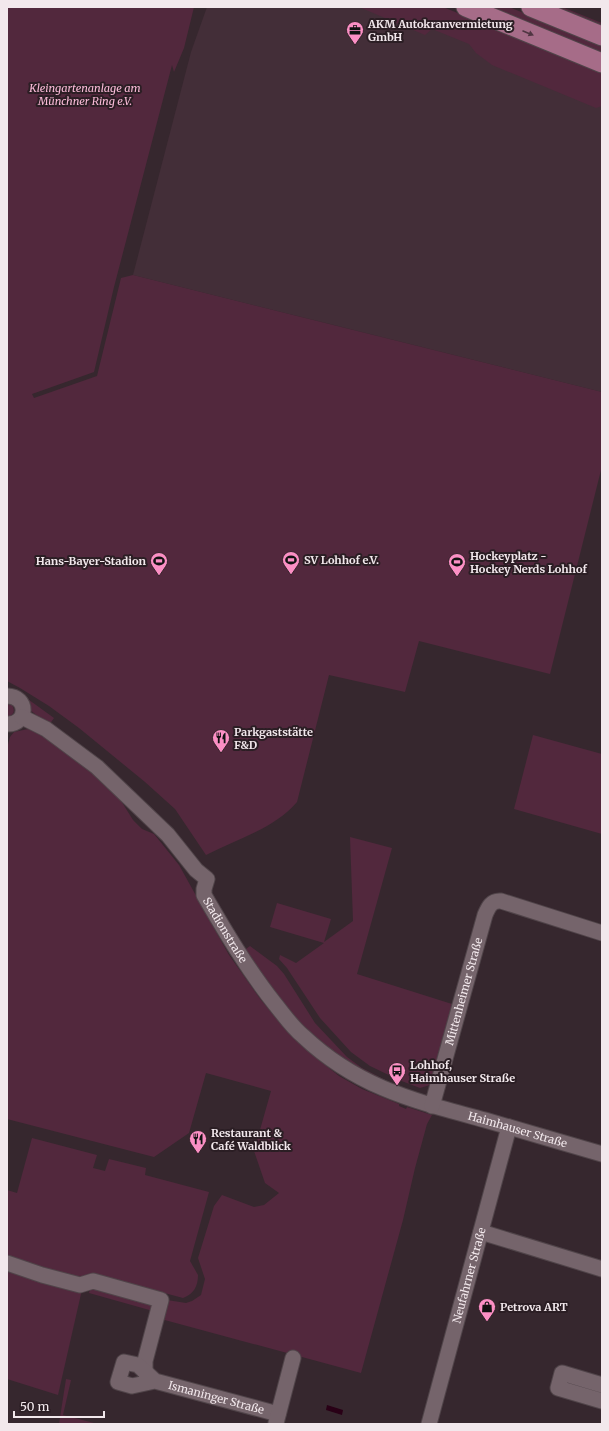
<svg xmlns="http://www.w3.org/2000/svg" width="609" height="1431" viewBox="0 0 609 1431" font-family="Merriweather,serif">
	<rect width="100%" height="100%" fill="#36272e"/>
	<polygon fill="#432e38" points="207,7 403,7 602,88 602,392 133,275 191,52"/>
	<g fill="#52283d">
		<path d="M 7,7 L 194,7 L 184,48 L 174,72 L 172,65 L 114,287 L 94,372 L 32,394 L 34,398 L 97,376 L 121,278 L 133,275 L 602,392 L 602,466 L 550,674 L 419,641 L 405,692 L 329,675 L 297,802 C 275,828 236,840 206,855 L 175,809 L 145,782 L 79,728 L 49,706 L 20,688 L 7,681 Z"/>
		<polygon points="359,7 443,7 602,72 602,106 596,108 492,65 476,53 469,44 432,29 425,35"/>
		<polygon points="485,7 509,7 602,45 602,56"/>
		<polygon points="547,7 562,7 602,23 602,29"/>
		<polygon points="25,697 54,718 49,725 30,710"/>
		<path d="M 7,704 L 12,705 C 16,711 13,716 7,717 Z"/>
		<polygon points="28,729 41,733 113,788 133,820 142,829 154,834 179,865 229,955 261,1000 282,1025 319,1060 339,1076 362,1089 399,1104 399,1106 406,1109 407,1107 432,1115 427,1124 415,1168 403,1220 361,1373 161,1319 167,1300 186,1303 192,1301 201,1295 205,1279 198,1258 214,1206 222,1195 254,1207 264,1205 279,1193 265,1183 254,1151 271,1091 206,1073 189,1133 154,1157 7,1119 7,748 10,737 14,732"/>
		<polygon points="533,735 602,754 602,834 514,809"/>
		<polygon points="350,837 392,848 357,974 452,1004 430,1085 420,1088 399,1080 370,1066 351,1052 320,1018 287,968 279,959 280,955 296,963 324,943 270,927 277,903 331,919 324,942 353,921"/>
		<polygon points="250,946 277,966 284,974 315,1023 347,1057 362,1068 391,1083 390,1086 351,1067 298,1024 243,951"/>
		<path d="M 32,1138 L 97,1155 L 93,1168 L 105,1171 L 109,1159 L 146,1168 L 145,1175 L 209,1192 L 190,1261 L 198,1275 C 198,1286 194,1294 183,1298 L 105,1277 L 87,1280 L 7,1258 L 7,1190 L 17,1193 Z"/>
		<polygon points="7,1269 81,1290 81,1294 58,1395 7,1379"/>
		<polygon points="100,1286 151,1304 153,1311 89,1293 90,1289"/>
		<polygon points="66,1379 71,1380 63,1415 98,1424 59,1424"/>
	</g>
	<polygon fill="#290016" points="327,1405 343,1410 342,1415 326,1410"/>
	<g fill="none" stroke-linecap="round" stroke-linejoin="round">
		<defs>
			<g id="minor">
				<path d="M 7,696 C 29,696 28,725 7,724"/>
				<path id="s1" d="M 22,717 L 46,729 L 97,767 L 168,835 L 196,870 L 207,879 L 204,889 L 204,895 C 226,933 248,970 275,1004 C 284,1015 292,1027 303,1036 C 358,1088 415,1101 485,1120 C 524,1131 563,1143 602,1154"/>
				<path id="s2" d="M 432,1106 L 485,915 C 488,908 491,900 501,901 L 602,933"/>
				<polyline points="481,1232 602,1269"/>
				<polyline points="7,1263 42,1275 80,1285 93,1281 161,1300 145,1361 145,1372"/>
				<path id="s3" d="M 155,1381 L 132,1386 L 118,1382 L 124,1362 L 138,1365 L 155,1381 L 278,1414"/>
				<polyline points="602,1385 562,1373 558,1388 602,1401"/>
				<polyline points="276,1423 293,1358"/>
				<path id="s4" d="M 429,1424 L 509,1127"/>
			</g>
			<g id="major">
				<polyline points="466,7 602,63"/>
				<polyline points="531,7 602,36"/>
			</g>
		</defs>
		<use href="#minor" stroke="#504449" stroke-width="17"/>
		<use href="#major" stroke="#504449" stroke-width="21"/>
		<use href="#minor" stroke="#75646b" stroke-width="15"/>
		<use href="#major" stroke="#a66c88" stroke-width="19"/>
	</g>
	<defs><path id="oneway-solid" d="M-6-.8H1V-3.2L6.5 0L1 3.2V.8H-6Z"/></defs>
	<use fill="#503542" href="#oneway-solid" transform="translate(528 33) rotate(23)"/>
	<defs>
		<symbol id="office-pin" viewBox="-11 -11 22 30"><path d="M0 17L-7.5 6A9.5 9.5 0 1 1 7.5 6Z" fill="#fb8fc4" stroke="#2b1e24"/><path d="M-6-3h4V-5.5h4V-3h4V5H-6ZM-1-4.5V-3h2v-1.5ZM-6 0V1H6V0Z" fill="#111"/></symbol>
		<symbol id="stadium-pin" viewBox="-11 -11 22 30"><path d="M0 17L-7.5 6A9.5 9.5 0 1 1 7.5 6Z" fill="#fb8fc4" stroke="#2b1e24"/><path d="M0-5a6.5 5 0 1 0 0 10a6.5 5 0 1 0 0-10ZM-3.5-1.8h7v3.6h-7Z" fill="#111"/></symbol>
		<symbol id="restaurant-pin" viewBox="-11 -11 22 30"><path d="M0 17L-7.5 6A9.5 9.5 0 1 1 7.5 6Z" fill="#fb8fc4" stroke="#2b1e24"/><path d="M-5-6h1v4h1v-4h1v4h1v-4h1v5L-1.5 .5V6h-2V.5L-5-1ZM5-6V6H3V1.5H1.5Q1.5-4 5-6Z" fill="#111"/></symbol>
		<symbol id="bus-pin" viewBox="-11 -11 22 30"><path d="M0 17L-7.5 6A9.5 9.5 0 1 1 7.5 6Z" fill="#fb8fc4" stroke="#2b1e24"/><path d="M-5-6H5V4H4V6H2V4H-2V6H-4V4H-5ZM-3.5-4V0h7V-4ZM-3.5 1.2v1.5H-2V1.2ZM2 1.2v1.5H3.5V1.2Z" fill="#111"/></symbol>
		<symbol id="shop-pin" viewBox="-11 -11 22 30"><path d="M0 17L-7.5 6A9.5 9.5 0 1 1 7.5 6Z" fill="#fb8fc4" stroke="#2b1e24"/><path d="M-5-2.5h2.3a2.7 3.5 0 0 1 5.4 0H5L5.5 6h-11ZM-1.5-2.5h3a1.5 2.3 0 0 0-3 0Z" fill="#111"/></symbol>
	</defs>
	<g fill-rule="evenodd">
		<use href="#office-pin" x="345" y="20" width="20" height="27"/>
		<use href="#stadium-pin" x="281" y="550" width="20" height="27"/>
		<use href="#stadium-pin" x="149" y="551" width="20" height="27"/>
		<use href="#stadium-pin" x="447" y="552" width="20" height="27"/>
		<use href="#restaurant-pin" x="211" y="728" width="20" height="27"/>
		<use href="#bus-pin" x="387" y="1061" width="20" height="27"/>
		<use href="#restaurant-pin" x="188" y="1129" width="20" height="27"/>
		<use href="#shop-pin" x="477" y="1297" width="20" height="27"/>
	</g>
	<g text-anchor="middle" stroke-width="4" stroke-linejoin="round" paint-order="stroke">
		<g font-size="11" font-weight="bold" fill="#f2e8ec" stroke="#2b1e24" text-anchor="start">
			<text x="368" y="28">AKM Autokranvermietung<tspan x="368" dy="13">GmbH</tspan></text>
			<text x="470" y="560">Hockeyplatz -<tspan x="470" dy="13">Hockey Nerds Lohhof</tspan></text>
			<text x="304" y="564">SV Lohhof e.V.</text>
			<text x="146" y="565" text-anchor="end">Hans-Bayer-Stadion</text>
			<text x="234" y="736">Parkgaststätte<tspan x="234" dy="13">F&amp;D</tspan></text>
			<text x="410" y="1069">Lohhof,<tspan x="410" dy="13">Haimhauser Straße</tspan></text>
			<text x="211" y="1137">Restaurant &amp;<tspan x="211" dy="13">Café Waldblick</tspan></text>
			<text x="500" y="1311">Petrova ART</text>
		</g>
		<g font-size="11" font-style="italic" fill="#fbbcd9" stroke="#2b1e24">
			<text x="85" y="92">Kleingartenanlage am<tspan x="85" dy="13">Münchner Ring e.V.</tspan></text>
		</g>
		<g font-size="11" fill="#f2e8ec" stroke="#2b1e24">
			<text dy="4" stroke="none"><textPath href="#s1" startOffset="305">Stadionstraße</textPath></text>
			<text dy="4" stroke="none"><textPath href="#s2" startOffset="119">Mittenheimer Straße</textPath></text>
			<text dy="4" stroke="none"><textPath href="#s1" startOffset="674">Haimhauser Straße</textPath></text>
			<text dy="4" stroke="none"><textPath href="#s4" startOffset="154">Neufahrner Straße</textPath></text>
			<text dy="4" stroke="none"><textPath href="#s3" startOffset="160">Ismaninger Straße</textPath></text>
		</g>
	</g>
	<rect width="609" height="1431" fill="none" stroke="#f2e8ec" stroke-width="16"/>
	<path d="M14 1411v6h90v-6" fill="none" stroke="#f2e8ec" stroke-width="2"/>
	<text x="20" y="1411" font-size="12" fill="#f2e8ec" stroke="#2b1e24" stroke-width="3" paint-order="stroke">50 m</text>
</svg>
